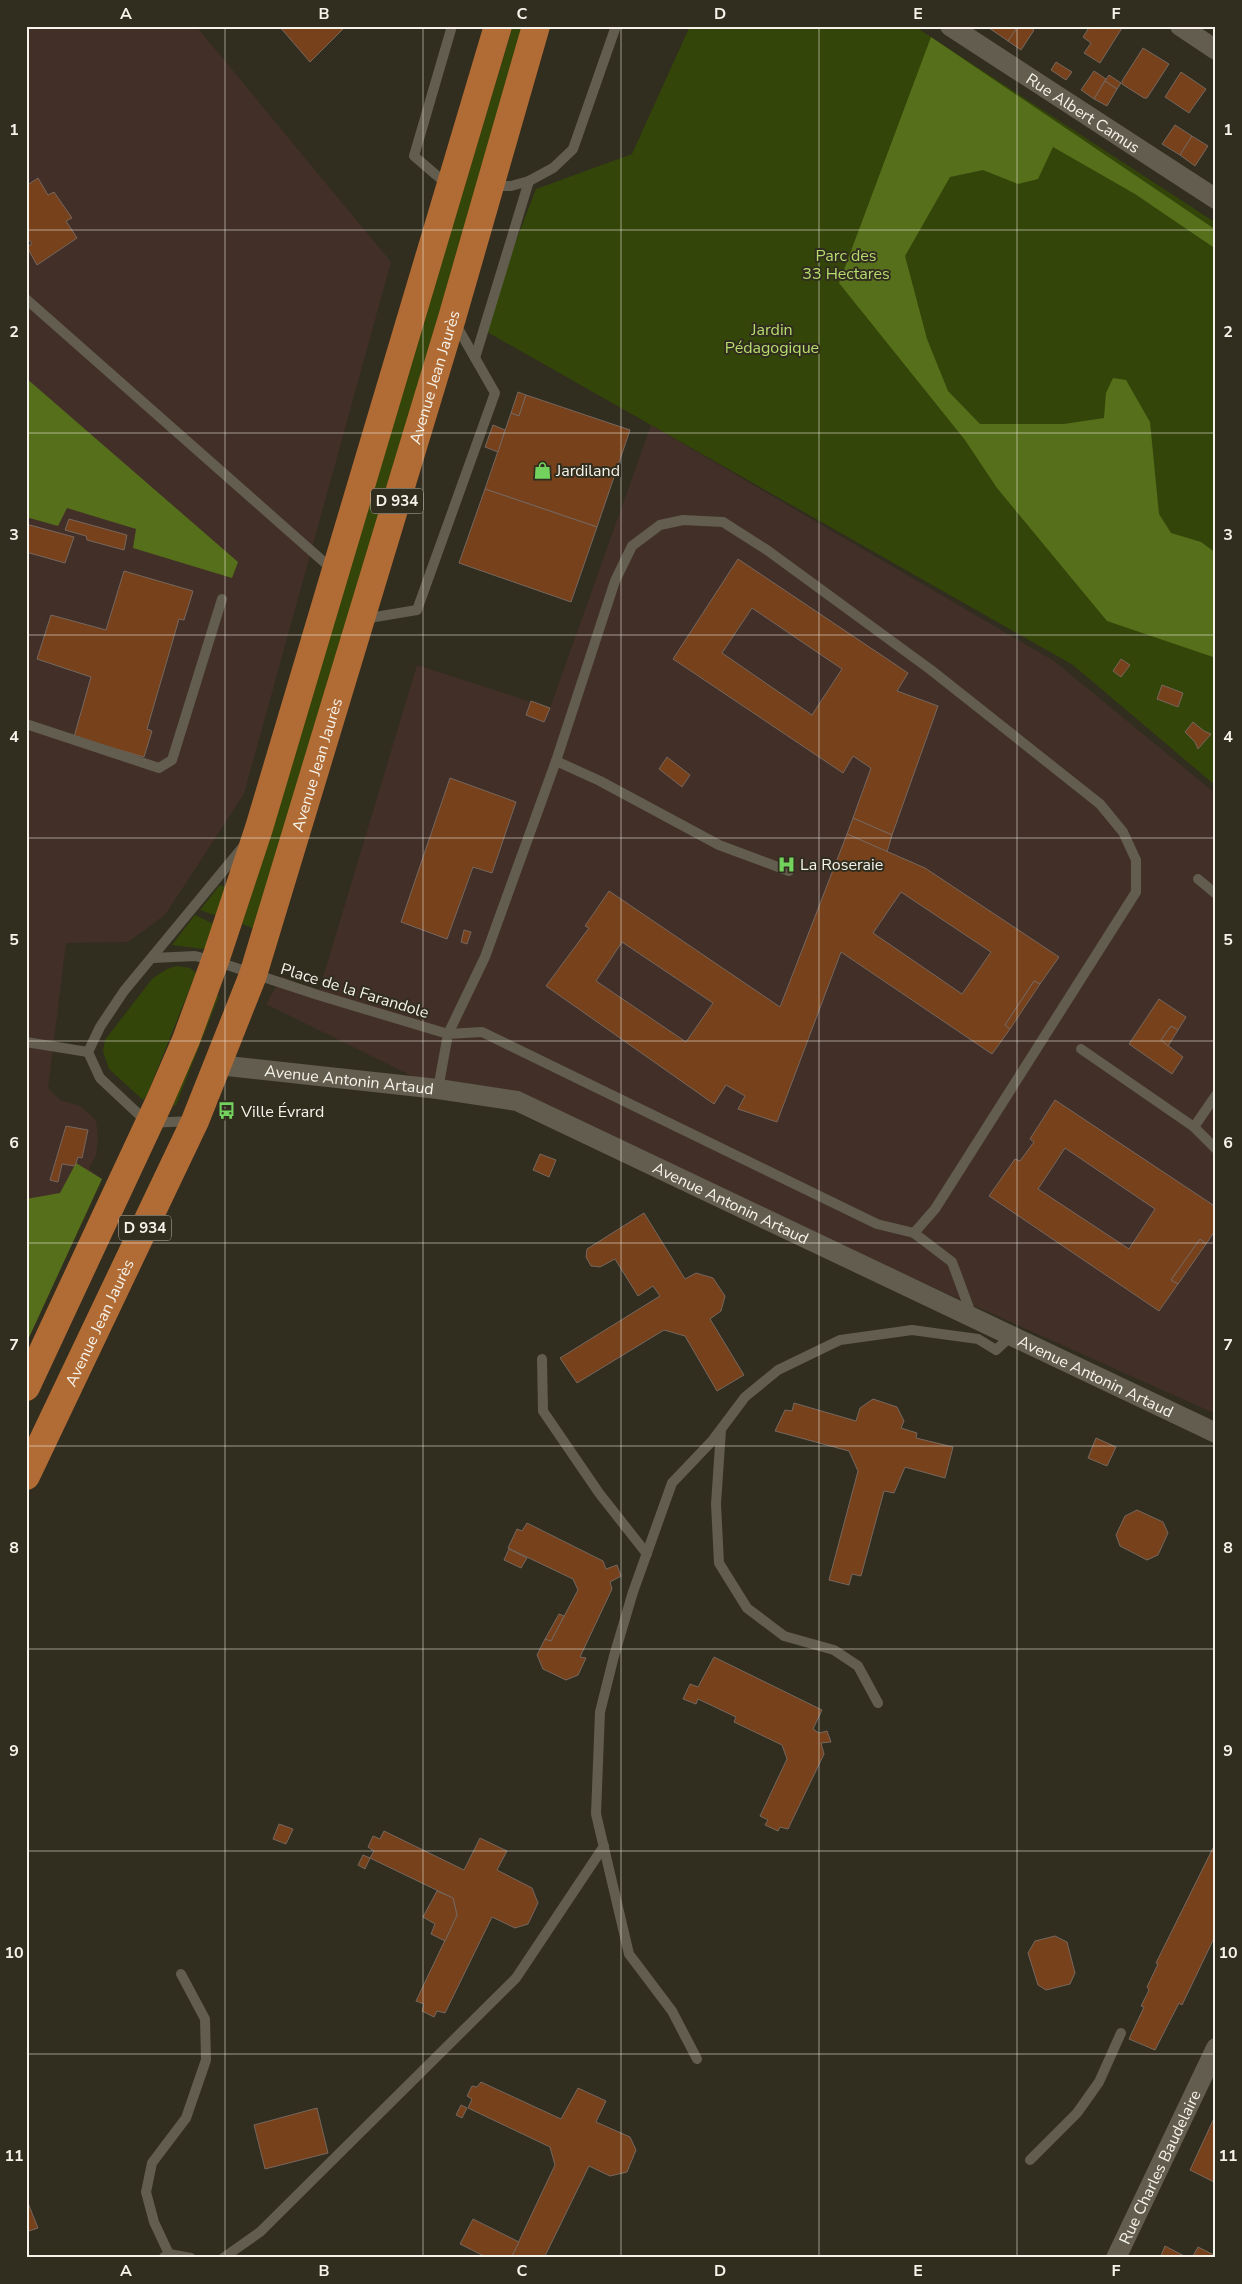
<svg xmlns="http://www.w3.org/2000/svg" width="1242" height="2284" viewBox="0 0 1242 2284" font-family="'Nunito Sans',sans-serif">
	<rect width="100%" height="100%" fill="#312d1f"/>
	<g fill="#423028">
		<polygon points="26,26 196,26 391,262 244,794 165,915 128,942 66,943 48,1088 60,1100 80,1106 96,1120 98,1140 96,1155 89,1169 102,1179 26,1344"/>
		<polygon points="651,425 1054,661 1216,794 1216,1414 517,1101 438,1089 266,1004 282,976 318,994 417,665 550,708"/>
	</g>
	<g fill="#344509">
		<polygon points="513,26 523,26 458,256 255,929 242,924"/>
		<polygon points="690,26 914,26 1216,223 1216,786 1073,665 482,329 536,189 632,154"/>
		<polygon points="220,885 225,887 217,916 200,910"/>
		<polygon points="195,915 214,924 207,946 203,949 172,945"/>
		<polygon points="177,966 190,968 196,973 147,1095 143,1100 109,1069 103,1051 105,1040 152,979 167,969"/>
		<polygon points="216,995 219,996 176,1105 173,1106"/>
	</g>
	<g fill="#566f1b">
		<polygon points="931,37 1216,230 1216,249 1135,194 1053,147 1038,179 1018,184 983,170 950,177 905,256 927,339 948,391 980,424 1064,424 1104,418 1106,393 1113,378 1126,380 1150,422 1159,514 1171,533 1201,542 1216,553 1216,658 1107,621 997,488 965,440 839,283"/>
		<polygon points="26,378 238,562 232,578 133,548 136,529 67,508 58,526 26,517"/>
		<polygon points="76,1163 102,1179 26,1344 26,1199 60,1193"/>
	</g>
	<g fill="#76411b" stroke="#76675e" fill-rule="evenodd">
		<polygon points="279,26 346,26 310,62"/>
		<polygon points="990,26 1018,26 1008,41 989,28"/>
		<polygon points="1018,26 1029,26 1034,30 1021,50 1008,41"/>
		<polygon points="1090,26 1122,28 1100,63 1084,53 1091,43 1083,37"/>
		<polygon points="1143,48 1169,64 1147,98 1144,98 1122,84 1122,81"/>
		<polygon points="1056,62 1072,72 1066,80 1051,70"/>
		<polygon points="1094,71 1106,79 1094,99 1081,90"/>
		<polygon points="1181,72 1206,89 1189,113 1165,97"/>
		<polygon points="1109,75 1121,83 1117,89 1105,81"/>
		<polygon points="1105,81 1117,89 1107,106 1094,99"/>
		<polygon points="1175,125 1192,136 1180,155 1162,144"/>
		<polygon points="1192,136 1208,146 1195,166 1180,155"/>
		<polygon points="38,178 48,195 54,192 72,218 66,221 77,238 37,265 27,247 32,244 26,235 26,186"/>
		<polygon points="518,392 526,395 519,416 511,413"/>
		<polygon points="526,395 630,430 597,527 485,489 511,413 519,416"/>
		<polygon points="493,425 505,430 498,452 485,447"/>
		<polygon points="485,489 597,527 571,602 459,563"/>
		<polygon points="69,519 127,535 124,550 87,540 86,536 65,530"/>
		<polygon points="26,524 74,537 65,563 26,552"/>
		<path d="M 738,559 L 908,673 L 897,691 L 938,706 L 892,835 L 853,818 L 871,768 L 853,756 L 843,773 L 673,659 ZM 752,608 L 842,669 L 812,715 L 722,653 Z"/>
		<polygon points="124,571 193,591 184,620 179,619 147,729 152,731 144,757 74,737 91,677 37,659 51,615 106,630"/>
		<polygon points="1121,659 1130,665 1121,677 1113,671"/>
		<polygon points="1162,685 1183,693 1178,707 1157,699"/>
		<polygon points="531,701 550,708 544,722 526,715"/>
		<polygon points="1193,722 1204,731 1211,734 1198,749 1195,742 1185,732"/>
		<polygon points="667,757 690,775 682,787 659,769"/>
		<polygon points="450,778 516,802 492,873 473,867 447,939 401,922"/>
		<polygon points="853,818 892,835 887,852 847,834"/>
		<path d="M 847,834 L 925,868 L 1059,957 L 1040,984 L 1034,981 L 1005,1025 L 1010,1029 L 992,1054 L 841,952 L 777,1122 L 738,1109 L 745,1096 L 726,1085 L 714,1104 L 546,986 L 589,928 L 585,926 L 609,891 L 780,1007 ZM 901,892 L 991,952 L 962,994 L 873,933 ZM 622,942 L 713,1003 L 686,1042 L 596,981 Z"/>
		<polygon points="464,930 471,932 467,944 461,942"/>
		<polygon points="1034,981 1040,984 1010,1029 1005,1025"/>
		<polygon points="1159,999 1186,1017 1178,1030 1171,1026 1161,1040 1183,1057 1172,1074 1129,1044"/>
		<polygon points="1171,1026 1178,1030 1168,1046 1161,1040"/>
		<path d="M 1055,1100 L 1216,1207 L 1216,1229 L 1206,1244 L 1200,1239 L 1171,1280 L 1178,1284 L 1159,1311 L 989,1196 L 1015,1159 L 1020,1161 L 1034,1142 L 1030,1139 ZM 1065,1148 L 1155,1209 L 1129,1249 L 1038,1189 Z"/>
		<polygon points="66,1126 88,1130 82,1158 78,1157 75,1166 62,1164 58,1182 50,1180"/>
		<polygon points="540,1154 556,1160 549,1177 533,1170"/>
		<polygon points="644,1213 685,1279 696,1273 713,1278 725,1296 721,1311 710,1319 744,1375 717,1391 685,1336 664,1330 577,1383 560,1358 660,1296 653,1286 638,1296 615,1259 600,1267 591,1266 586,1257 587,1249"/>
		<polygon points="1200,1239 1206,1244 1178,1284 1171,1280"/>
		<polygon points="873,1399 897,1407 904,1421 901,1428 917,1433 916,1438 953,1447 945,1478 905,1467 894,1493 884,1491 861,1576 852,1574 849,1585 829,1580 858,1471 849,1451 775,1431 785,1410 792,1411 794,1403 856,1421 860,1408"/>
		<polygon points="1096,1438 1116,1447 1107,1466 1088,1458"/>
		<polygon points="1137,1510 1163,1522 1168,1533 1158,1555 1147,1560 1120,1546 1116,1535 1125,1516"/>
		<polygon points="527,1523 603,1561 606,1569 617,1565 621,1576 610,1582 612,1589 580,1657 586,1658 578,1675 566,1680 543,1669 537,1655 545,1639 551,1641 578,1590 573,1579 508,1548 517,1529 522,1531"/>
		<polygon points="509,1549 527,1558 521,1568 504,1560"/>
		<polygon points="559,1614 564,1616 551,1641 545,1639"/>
		<polygon points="714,1657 822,1710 813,1729 819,1733 827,1731 831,1742 821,1743 824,1754 788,1829 780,1827 778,1831 765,1825 768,1820 760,1816 787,1759 782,1745 734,1722 736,1717 698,1699 696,1704 683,1699 690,1684 698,1687"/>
		<polygon points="279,1824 293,1829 286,1844 273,1839"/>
		<polygon points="384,1831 464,1870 480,1838 507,1851 497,1870 532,1888 538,1903 528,1924 515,1928 492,1917 445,2013 437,2011 434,2017 422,2011 424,2004 416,2001 457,1915 453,1898 370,1858 374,1851 368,1847 373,1836 380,1839"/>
		<polygon points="1213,1848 1216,1849 1216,1934 1182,2005 1179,2003 1155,2050 1129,2039 1144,2007 1141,2006 1149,1990 1147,1987 1158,1964 1156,1963"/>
		<polygon points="363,1855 370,1858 365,1869 358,1865"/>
		<polygon points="437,1891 453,1898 457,1915 445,1941 431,1934 435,1924 423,1917"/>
		<polygon points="1055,1936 1067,1942 1075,1973 1070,1984 1046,1990 1038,1985 1028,1953 1035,1941"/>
		<polygon points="481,2082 561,2119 578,2088 606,2101 596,2122 630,2137 636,2150 627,2172 610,2176 589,2166 544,2258 511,2258 555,2165 550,2147 468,2108 472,2099 467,2096 472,2086 477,2087"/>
		<polygon points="461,2105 467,2108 462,2118 456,2115"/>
		<polygon points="317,2108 328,2153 265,2169 254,2125"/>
		<polygon points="1216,2114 1216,2183 1190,2170"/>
		<polygon points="26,2198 38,2228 26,2232"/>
		<polygon points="473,2219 519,2242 511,2258 488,2258 460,2244"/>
		<polygon points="1165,2246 1188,2258 1160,2258"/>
		<polygon points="1198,2247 1216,2256 1216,2258 1192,2258"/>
	</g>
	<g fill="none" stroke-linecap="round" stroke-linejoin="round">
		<g stroke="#625d4e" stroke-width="10">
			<polyline points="449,186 414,156 452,26"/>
			<polyline points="491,186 511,186 529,181 553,168 573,149 616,26"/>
			<polyline points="26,299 333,570"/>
			<polyline points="475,358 529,181"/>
			<polyline points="363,619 417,610 495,393 455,323"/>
			<polyline points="26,724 159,768 172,760 222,599"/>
			<polyline points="556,761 600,781 719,845 789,871"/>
			<polyline points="1198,879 1216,894"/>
			<polyline points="153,958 195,956 215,961 318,995 448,1034 482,1032 877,1224 914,1233 935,1209 1136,892 1136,860 1123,832 1100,804 931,670 767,550 723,522 683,520 660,525 632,546 615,581 556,761 485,957 448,1034 438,1089"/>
			<polyline points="26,1042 88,1052"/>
			<polyline points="1081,1049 1194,1127 1216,1149"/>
			<polyline points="192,1121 148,1123 100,1078 88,1052 100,1027 124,991 242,848"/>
			<polyline points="1194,1127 1216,1095"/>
			<polyline points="914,1233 952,1262 972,1316"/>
			<polyline points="542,1359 543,1411 599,1493 647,1554"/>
			<polyline points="721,1430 716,1504 719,1563 747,1608 784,1636 834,1650 858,1666 878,1703"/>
			<polyline points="697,2059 672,2011 629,1954 596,1814 600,1712 614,1656 633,1592 672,1483 712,1441 745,1397 778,1370 840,1340 912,1330 978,1339 996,1350 1012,1335"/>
			<polyline points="1030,2160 1077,2113 1099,2082 1121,2033"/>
			<polyline points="169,2254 154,2222 146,2192 152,2163 186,2118 206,2060 205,2019 181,1974"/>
			<polyline points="164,2257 169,2254 191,2258"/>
			<polyline points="223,2258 260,2232 516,1978 604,1846"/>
		</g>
		<g stroke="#625d4e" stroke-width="20">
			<path id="s1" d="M 950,26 L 1216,199"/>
			<polyline points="1180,26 1216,50"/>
			<path id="s2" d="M 218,1065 L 438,1089 L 517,1101 L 1216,1433"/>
			<path id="s3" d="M 1116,2258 L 1216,2048"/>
		</g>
		<g stroke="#b16b35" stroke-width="28">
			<polyline points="26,1387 160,1100 186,1040 215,961 259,828 498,26"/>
			<path id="s4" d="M 26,1476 L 195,1121 L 253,975 L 452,318 L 536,26"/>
		</g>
	</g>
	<path fill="none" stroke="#f5f3ea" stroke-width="1" stroke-opacity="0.55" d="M 225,26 L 225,2258M 423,26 L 423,2258M 621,26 L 621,2258M 819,26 L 819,2258M 1017,26 L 1017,2258M 26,230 L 1216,230M 26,433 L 1216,433M 26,635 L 1216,635M 26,838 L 1216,838M 26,1041 L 1216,1041M 26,1243 L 1216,1243M 26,1446 L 1216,1446M 26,1649 L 1216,1649M 26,1851 L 1216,1851M 26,2054 L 1216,2054"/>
	<defs>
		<symbol id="shop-bare" viewBox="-9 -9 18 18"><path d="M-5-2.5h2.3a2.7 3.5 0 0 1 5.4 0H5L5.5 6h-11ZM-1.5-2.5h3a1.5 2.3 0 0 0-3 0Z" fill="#73d25d" stroke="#312d1f" stroke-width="2.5" paint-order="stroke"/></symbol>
		<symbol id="hospital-bare" viewBox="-9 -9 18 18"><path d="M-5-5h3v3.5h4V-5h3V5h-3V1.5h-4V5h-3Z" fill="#73d25d" stroke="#312d1f" stroke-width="2.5" paint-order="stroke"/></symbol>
		<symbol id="bus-bare" viewBox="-9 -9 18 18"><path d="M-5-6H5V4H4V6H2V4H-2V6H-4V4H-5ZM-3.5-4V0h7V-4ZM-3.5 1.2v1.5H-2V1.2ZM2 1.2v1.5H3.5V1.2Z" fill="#73d25d" stroke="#312d1f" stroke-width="2.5" paint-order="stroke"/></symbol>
	</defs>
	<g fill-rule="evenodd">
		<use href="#shop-bare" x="530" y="458" width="25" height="25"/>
		<use href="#hospital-bare" x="774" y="852" width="25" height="25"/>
		<use href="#bus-bare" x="214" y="1098" width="25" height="25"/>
	</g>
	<g text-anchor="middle" stroke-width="4" stroke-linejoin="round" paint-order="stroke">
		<g fill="#312d1f" stroke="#bab8ad" stroke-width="1">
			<rect x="371" y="488.5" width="52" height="25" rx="4"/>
			<rect x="119" y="1215.5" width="52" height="25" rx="4"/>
		</g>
		<g font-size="15" font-weight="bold" fill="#f5f3ea">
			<text x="397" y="506">D 934</text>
			<text x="145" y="1233">D 934</text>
		</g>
		<g font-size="16" fill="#f5f3ea" stroke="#312d1f">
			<text dy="6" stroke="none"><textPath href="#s1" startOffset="159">Rue Albert Camus</textPath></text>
			<text dy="6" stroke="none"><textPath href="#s4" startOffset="1175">Avenue Jean Jaurès</textPath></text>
			<text dy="6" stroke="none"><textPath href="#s4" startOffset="770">Avenue Jean Jaurès</textPath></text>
			<text transform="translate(355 990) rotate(17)" y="6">Place de la Farandole</text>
			<text dy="6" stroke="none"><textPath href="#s2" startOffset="132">Avenue Antonin Artaud</textPath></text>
			<text dy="6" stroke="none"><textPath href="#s2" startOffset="538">Avenue Antonin Artaud</textPath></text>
			<text dy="6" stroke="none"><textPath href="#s4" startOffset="170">Avenue Jean Jaurès</textPath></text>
			<text dy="6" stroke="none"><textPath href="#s2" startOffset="942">Avenue Antonin Artaud</textPath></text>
			<text dy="6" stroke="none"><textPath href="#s3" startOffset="101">Rue Charles Baudelaire</textPath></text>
		</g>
		<g font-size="16" fill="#b7dc6f" stroke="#312d1f">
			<text x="846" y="261">Parc des<tspan x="846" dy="18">33 Hectares</tspan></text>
			<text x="772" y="335">Jardin<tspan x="772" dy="18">Pédagogique</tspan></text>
		</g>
		<g font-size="16" fill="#f5f3ea" stroke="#312d1f" text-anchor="start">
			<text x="556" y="476">Jardiland</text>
			<text x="800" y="870">La Roseraie</text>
			<text x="241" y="1117">Ville Évrard</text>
		</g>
	</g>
	<rect width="1242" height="2284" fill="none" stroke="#312d1f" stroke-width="55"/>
	<rect x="28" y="28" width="1186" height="2228" fill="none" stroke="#f5f3ea" stroke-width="2"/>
	<g font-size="16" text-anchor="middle" font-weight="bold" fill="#f5f3ea">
		<text x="126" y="19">A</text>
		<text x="324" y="19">B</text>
		<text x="522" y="19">C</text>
		<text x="720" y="19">D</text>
		<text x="918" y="19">E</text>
		<text x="1116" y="19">F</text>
		<text x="14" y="135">1</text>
		<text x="1228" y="135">1</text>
		<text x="14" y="337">2</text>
		<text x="1228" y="337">2</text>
		<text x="14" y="540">3</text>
		<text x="1228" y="540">3</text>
		<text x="14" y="742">4</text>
		<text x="1228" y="742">4</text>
		<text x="14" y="945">5</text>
		<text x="1228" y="945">5</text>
		<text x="14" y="1148">6</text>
		<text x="1228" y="1148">6</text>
		<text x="14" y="1350">7</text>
		<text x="1228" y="1350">7</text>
		<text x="14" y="1553">8</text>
		<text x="1228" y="1553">8</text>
		<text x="14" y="1756">9</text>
		<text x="1228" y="1756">9</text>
		<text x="14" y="1958">10</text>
		<text x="1228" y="1958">10</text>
		<text x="14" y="2161">11</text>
		<text x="1228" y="2161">11</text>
		<text x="126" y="2276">A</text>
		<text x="324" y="2276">B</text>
		<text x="522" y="2276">C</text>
		<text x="720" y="2276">D</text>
		<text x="918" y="2276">E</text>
		<text x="1116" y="2276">F</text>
	</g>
</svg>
